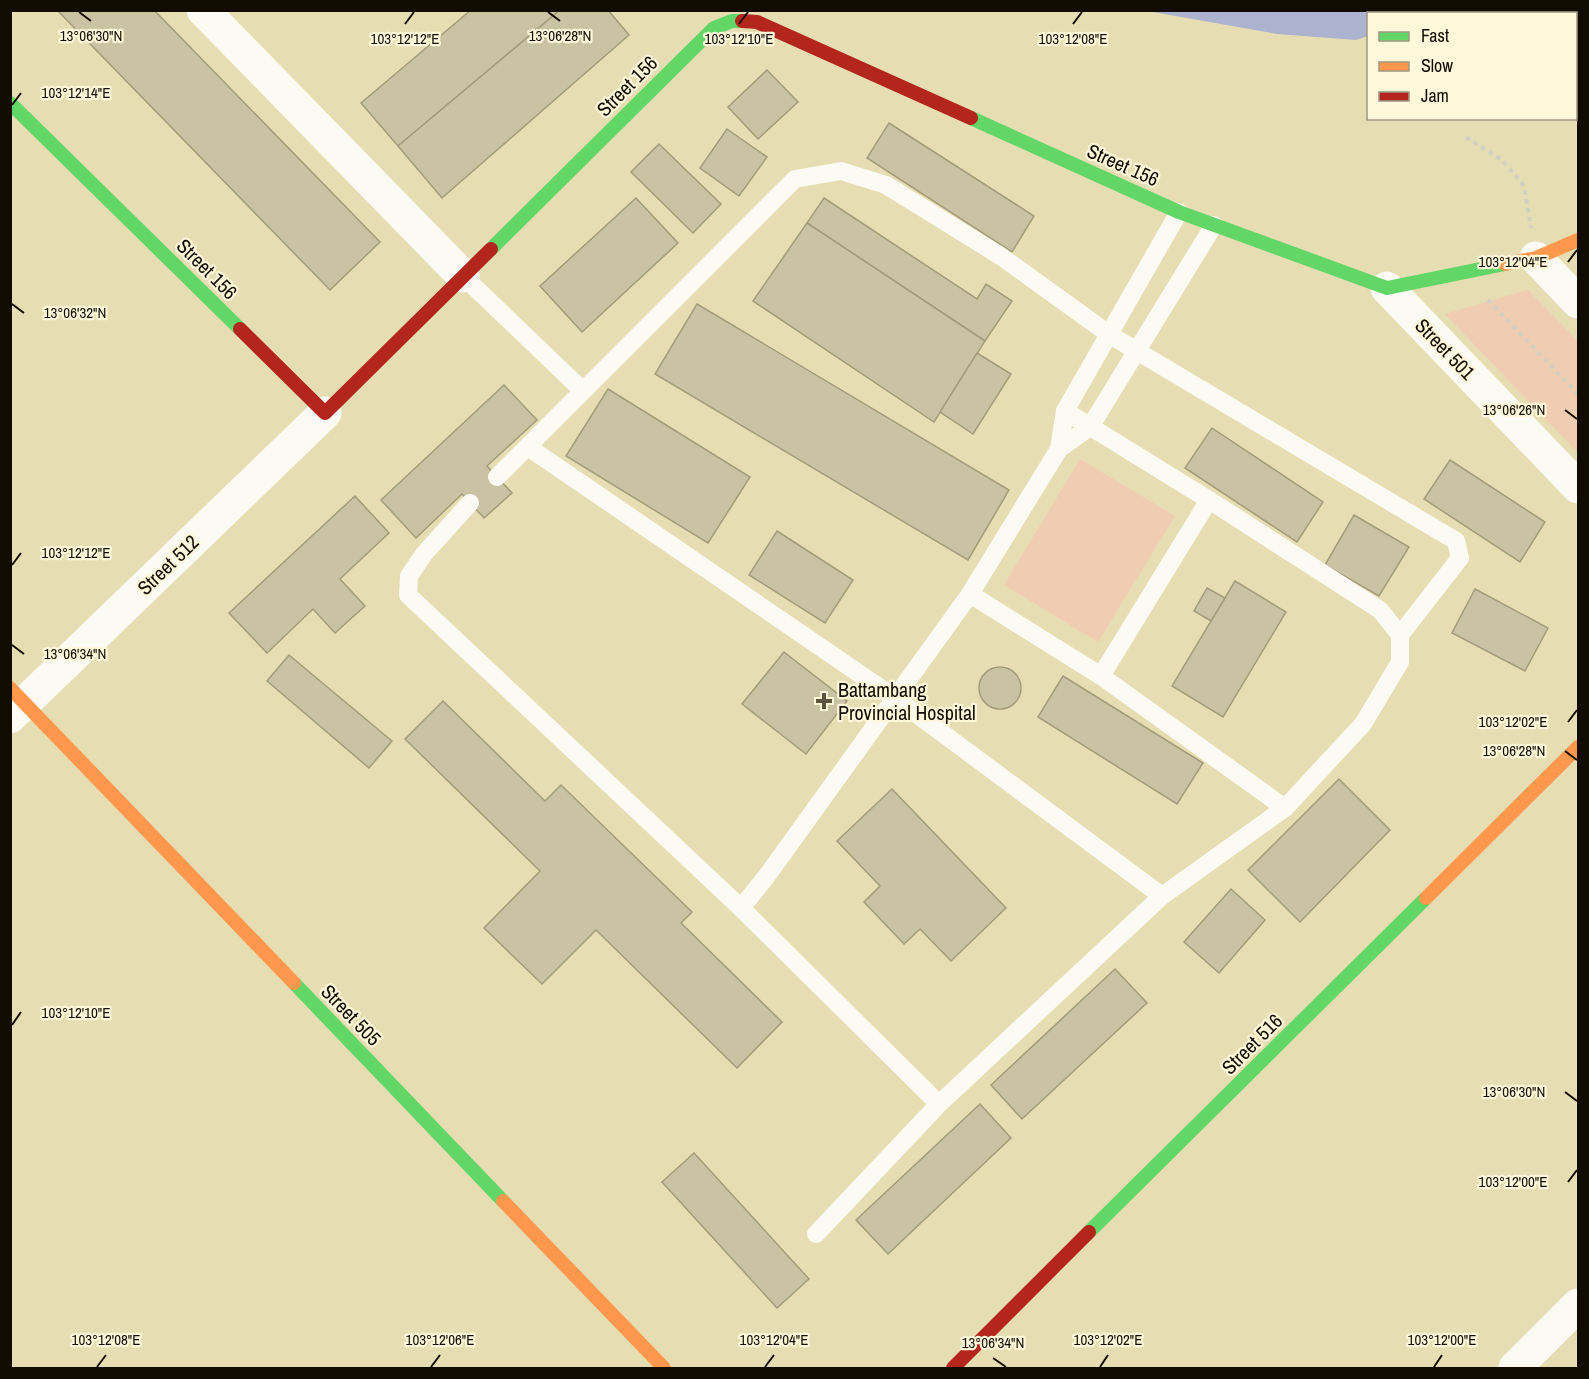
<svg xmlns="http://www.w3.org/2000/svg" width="1589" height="1379" viewBox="0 0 1589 1379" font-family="'Archivo Narrow',sans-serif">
	<rect width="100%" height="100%" fill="#e7ddb2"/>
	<g fill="#f0cdb1">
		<polygon points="1528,290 1578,341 1578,453 1445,314"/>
		<polygon points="1080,459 1175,516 1098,642 1004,585"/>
	</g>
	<polygon fill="#adb2cf" points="1147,11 1147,10 1467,11 1455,14 1368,14 1368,36 1356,40 1277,34"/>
	<g fill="#cac3a3" stroke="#a39c79" stroke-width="1.5">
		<polygon points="57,10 154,10 380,242 330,290"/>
		<polygon points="471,10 560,10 398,146 361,103"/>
		<polygon points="560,10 608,10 629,35 442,198 398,146"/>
		<polygon points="767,70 798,102 758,139 728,107"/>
		<polygon points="889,123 1034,216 1012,252 867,158"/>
		<polygon points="727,129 767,157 739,196 700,168"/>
		<polygon points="659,144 721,204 693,233 631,172"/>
		<polygon points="636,198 678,243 582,332 540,286"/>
		<polygon points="824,198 977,299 986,284 1012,301 985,341 807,223"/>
		<polygon points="807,223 985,341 934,422 753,301"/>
		<polygon points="697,304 1009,490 968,560 655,374"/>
		<polygon points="977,353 1011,374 973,434 940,412"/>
		<polygon points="504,385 537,420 487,466 512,493 484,518 462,494 416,538 381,500"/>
		<polygon points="608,389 750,477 708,543 566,456"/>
		<polygon points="1212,428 1323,502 1297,542 1185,468"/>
		<polygon points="1450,460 1545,522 1520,562 1424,499"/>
		<polygon points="355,496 389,533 340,579 365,606 335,633 313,609 267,653 229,613"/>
		<polygon points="1354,515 1409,547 1379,596 1325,565"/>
		<polygon points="777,531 853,580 825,623 749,575"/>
		<polygon points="1235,581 1286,612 1223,717 1172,686"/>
		<polygon points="1207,588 1225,598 1211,621 1194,611"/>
		<polygon points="1475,589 1548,628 1525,671 1452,633"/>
		<polygon points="784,652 847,701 806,754 742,704"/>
		<polygon points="289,655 392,741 369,768 267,681"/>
		<circle cx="1000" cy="688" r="21"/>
		<polygon points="1063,676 1203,763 1177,804 1038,717"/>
		<polygon points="443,701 545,801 561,785 692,912 681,923 782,1022 737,1068 596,930 542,984 484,928 540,871 405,739"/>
		<polygon points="1339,779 1390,830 1300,922 1248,870"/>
		<polygon points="892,789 1006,908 951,961 920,929 904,944 864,902 880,886 837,841"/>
		<polygon points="1231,889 1265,920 1219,973 1184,942"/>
		<polygon points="1115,969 1147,1003 1022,1119 991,1085"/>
		<polygon points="980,1104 1011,1138 888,1254 856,1220"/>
		<polygon points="694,1153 809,1279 777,1308 662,1182"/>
	</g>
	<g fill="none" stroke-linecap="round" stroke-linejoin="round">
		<g stroke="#d3cfc3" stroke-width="4" stroke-dasharray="4.5 4.5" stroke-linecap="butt">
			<polyline points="1466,137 1502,160 1524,186 1531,228"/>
			<polyline points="1488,300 1578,394"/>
		</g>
		<g stroke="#fbfaf3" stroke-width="18">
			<polyline points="463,276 583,391"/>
			<polyline points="528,447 895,698 1162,896"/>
			<polyline points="1059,449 1090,427 1214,225"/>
			<polyline points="497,477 795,179 841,171 886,185 1002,257 1110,335 1456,541 1460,558 1400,635"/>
			<polyline points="470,503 424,554 409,576 408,595 741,908 939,1104"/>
			<polyline points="970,594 1101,676 1285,808"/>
			<polyline points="1101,676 1209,500"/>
			<polyline points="741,908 766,877 970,594 1059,449 1065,411 1179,212"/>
			<polyline points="816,1234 939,1104 1162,896 1285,808 1363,724 1400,662 1400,635 1380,610 1209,500 1065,411"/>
		</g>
		<g stroke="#fbfaf3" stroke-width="33">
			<polyline points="203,10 463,276"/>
			<polyline points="1536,258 1578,302"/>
			<polyline points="1387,288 1578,487"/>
			<polyline points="10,717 325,413"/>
			<polyline points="1515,1368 1578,1305"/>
		</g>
		<g stroke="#63d668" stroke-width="14">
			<polyline points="10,103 240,329"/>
			<polyline points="971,118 1179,212 1387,288 1505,264"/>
			<polyline points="491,249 714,28 732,21 742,21"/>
			<polyline points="294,983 503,1201"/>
			<polyline points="1089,1232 1426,898"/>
		</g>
		<g stroke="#ff974d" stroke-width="14">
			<polyline points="1505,264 1536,258 1578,240"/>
			<polyline points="10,688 294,983"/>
			<polyline points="1426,898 1578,747"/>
			<polyline points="503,1201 664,1368"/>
		</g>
		<g stroke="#b3261e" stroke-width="14">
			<polyline points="742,21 757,22 971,118"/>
			<polyline points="240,329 325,413 491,249"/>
			<polyline points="953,1368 1089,1232"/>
		</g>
	</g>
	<path fill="none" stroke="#120c00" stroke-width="2" d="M 79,12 L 91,21M 548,12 L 560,21M 405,24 L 414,12M 739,24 L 748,12M 1073,24 L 1082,12M 12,105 L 21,93M 1568,262 L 1577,250M 12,304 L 24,313M 1565,410 L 1577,419M 12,565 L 21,553M 12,645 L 24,654M 1568,722 L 1577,710M 1565,751 L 1577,760M 12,1025 L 21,1012M 1565,1092 L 1577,1101M 1568,1182 L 1577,1170M 993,1358 L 1006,1367M 97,1367 L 106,1355M 431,1367 L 440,1355M 765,1367 L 774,1355M 1100,1367 L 1108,1355M 1434,1367 L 1442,1355"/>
	<path fill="#5d553e" stroke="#fff7d9" stroke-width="2" d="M821 692h6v6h6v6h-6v6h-6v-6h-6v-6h6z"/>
	<g text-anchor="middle" stroke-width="4.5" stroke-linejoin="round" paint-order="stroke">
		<g font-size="20" fill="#120c00" stroke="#fff7d9">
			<text transform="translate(627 86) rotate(-45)" y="7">Street 156</text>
			<text transform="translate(1123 165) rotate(24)" y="7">Street 156</text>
			<text transform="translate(207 269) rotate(45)" y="7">Street 156</text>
			<text transform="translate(1445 349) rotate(46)" y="7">Street 501</text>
			<text transform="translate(168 565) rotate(-44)" y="7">Street 512</text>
			<text transform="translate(351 1015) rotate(46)" y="7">Street 505</text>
			<text transform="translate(1252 1044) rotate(-45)" y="7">Street 516</text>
		</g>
		<g font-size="20" fill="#120c00" stroke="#fff7d9" text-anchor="start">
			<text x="838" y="697">Battambang<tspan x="838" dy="23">Provincial Hospital</tspan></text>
		</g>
	</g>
	<g font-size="15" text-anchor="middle" fill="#120c00" stroke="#fff7d9" stroke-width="4.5" stroke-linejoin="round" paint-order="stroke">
		<text x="560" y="41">13°06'28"N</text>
		<text x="91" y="41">13°06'30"N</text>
		<text x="405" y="44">103°12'12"E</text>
		<text x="739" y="44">103°12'10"E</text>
		<text x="1073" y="44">103°12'08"E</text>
		<text x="76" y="98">103°12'14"E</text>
		<text x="1513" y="267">103°12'04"E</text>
		<text x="75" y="318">13°06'32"N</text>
		<text x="1514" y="415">13°06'26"N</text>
		<text x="76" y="558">103°12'12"E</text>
		<text x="75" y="659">13°06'34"N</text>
		<text x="1513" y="727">103°12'02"E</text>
		<text x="1514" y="756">13°06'28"N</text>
		<text x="76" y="1018">103°12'10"E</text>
		<text x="1514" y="1097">13°06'30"N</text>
		<text x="1513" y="1187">103°12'00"E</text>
		<text x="106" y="1345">103°12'08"E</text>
		<text x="440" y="1345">103°12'06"E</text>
		<text x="774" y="1345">103°12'04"E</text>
		<text x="1108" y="1345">103°12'02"E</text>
		<text x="1442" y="1345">103°12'00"E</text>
		<text x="993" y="1348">13°06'34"N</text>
	</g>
	<rect width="1589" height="1379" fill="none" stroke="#120c00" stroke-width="24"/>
	<rect x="1367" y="12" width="210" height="108" fill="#fff7d9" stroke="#a09982" stroke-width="1.5"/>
	<rect x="1379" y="32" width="30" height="9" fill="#63d668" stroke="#a09982" stroke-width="1.5"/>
	<text x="1421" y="42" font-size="18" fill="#120c00">Fast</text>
	<rect x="1379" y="62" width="30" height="9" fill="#ff974d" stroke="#a09982" stroke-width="1.5"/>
	<text x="1421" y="72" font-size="18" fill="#120c00">Slow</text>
	<rect x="1379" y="92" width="30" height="9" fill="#b3261e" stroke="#a09982" stroke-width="1.5"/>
	<text x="1421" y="102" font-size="18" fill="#120c00">Jam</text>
</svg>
